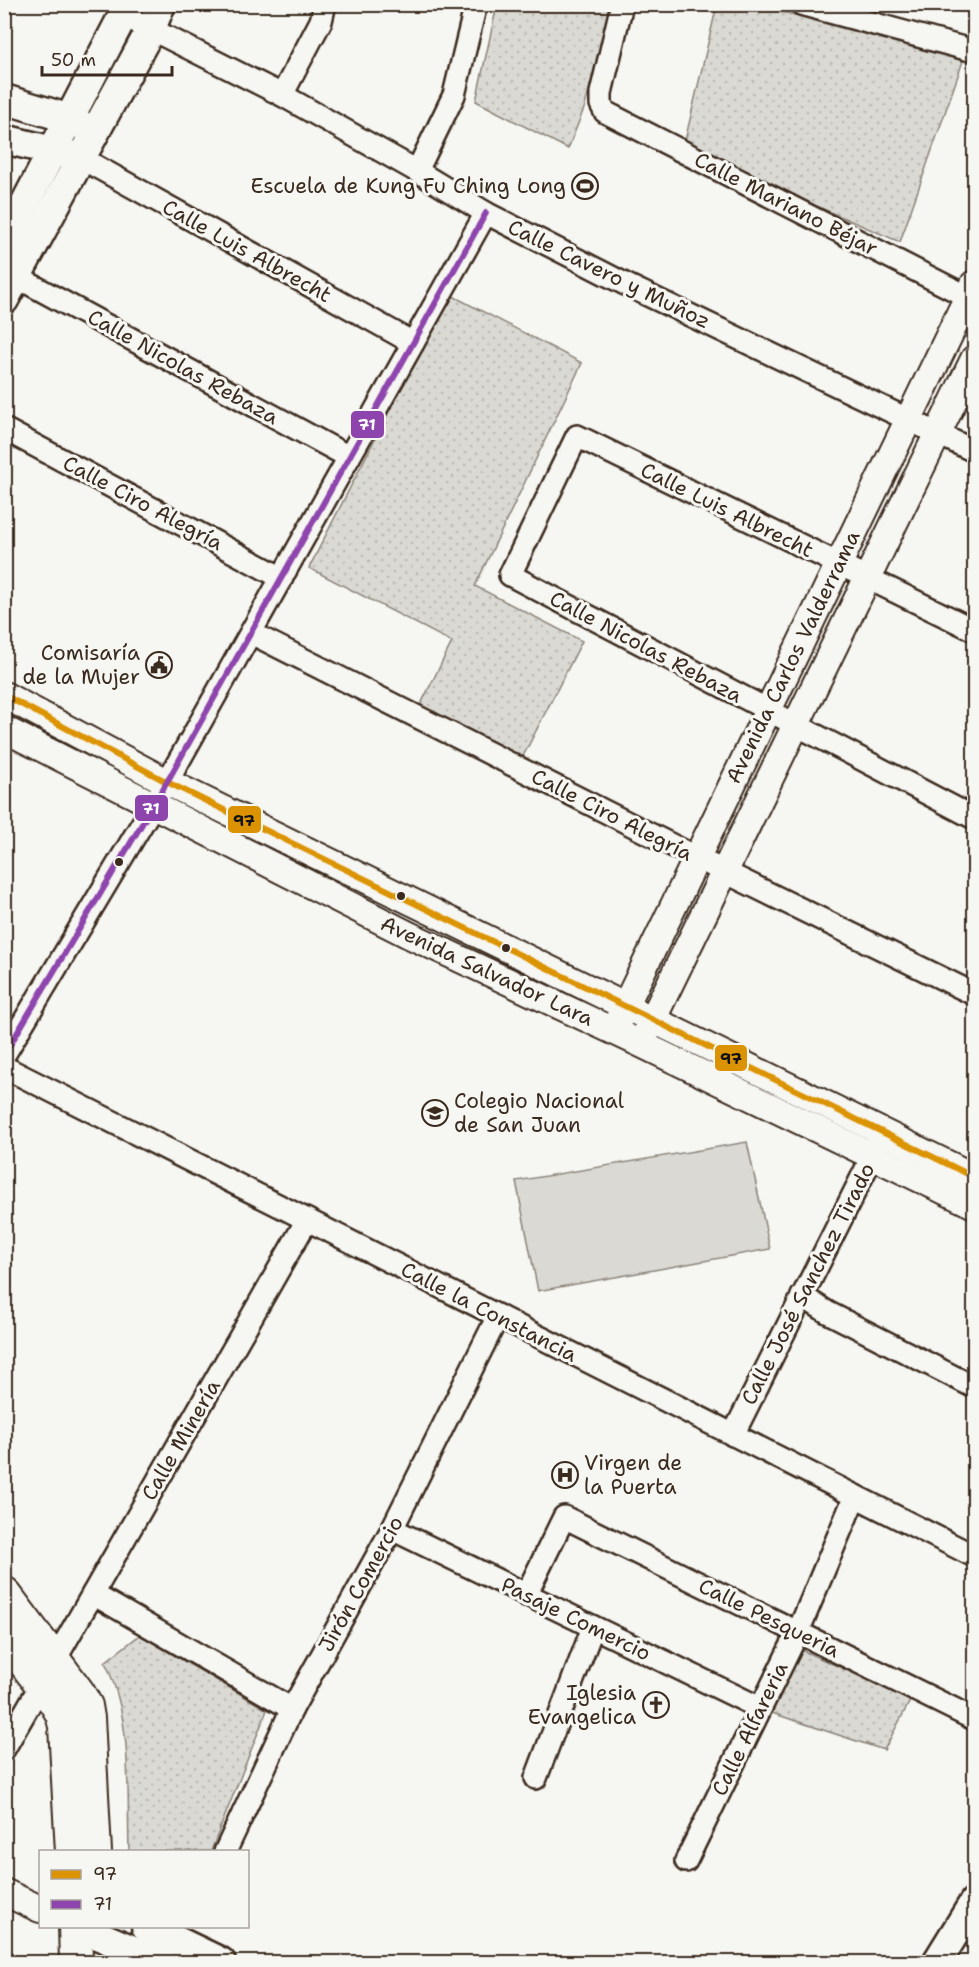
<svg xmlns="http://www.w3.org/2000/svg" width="979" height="1967" viewBox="0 0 979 1967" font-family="'Shantell Sans',sans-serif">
	<defs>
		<pattern id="park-dots" width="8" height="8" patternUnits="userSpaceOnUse" patternTransform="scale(1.5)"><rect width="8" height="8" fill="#dad9d3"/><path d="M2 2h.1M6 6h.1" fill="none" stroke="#bcbab5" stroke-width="1.8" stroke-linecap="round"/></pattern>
	</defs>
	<rect width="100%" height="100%" fill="#f6f6f2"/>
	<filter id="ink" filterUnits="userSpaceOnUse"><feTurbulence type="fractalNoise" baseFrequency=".0167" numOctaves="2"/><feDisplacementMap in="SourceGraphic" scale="12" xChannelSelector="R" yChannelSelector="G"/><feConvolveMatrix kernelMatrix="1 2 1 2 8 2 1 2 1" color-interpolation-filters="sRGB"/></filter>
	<g filter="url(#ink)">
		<polygon fill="#dad9d3" stroke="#8a8278" stroke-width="1.5" points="747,1142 770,1249 538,1291 516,1181"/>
		<g fill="url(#park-dots)" stroke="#8a8278" stroke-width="1.5">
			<polygon points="497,5 611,5 585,106 568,149 476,101"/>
			<polygon points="717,5 757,5 963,61 900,242 683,149"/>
			<polygon points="449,294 582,363 475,586 582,641 519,764 417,712 452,642 309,568"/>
			<polygon points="4,705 146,779 138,795 5,723"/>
			<path d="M 140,1635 L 267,1710 L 211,1851 L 129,1851 C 127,1788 133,1720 105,1662 Z"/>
			<polygon points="799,1649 911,1699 884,1750 769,1712"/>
		</g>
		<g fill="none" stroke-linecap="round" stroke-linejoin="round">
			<defs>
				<g id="minor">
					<polyline points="622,4 601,93 601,104 605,112 974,300"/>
					<polyline points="801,4 974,51"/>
					<polyline points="125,16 282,95 417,171 486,213 631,287 974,451"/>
					<polyline points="282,95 321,21 325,4"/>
					<polyline points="81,158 413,343"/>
					<polyline points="417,171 454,95 476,4"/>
					<polyline points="17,277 349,457"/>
					<polyline points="4,429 282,578"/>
					<polyline points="974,630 577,436 510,575 974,818"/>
					<polyline points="251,633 725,872 974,994"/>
					<polyline points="4,1055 167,782 486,213"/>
					<polyline points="4,1067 974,1556"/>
					<polyline points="802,1296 827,1312 974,1387"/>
					<polyline points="733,1435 879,1143"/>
					<polyline points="392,1529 760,1708"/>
					<polyline points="93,1594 292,1709"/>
					<polyline points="526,1595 564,1517 974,1719"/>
					<polyline points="4,1749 307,1220"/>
					<polyline points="536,1778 593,1627"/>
					<polyline points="225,1852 292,1709 392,1529 498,1316"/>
					<polyline points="686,1861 798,1632 855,1496"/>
				</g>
				<g id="tertiary">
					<polyline points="4,695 167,782 974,1177"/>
					<polyline points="4,729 409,935 641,1044 974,1205"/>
					<polyline points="618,1021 974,284"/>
					<polyline points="646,1033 974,359"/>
					<polyline points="4,1892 40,1909"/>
				</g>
				<g id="secondary">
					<polyline points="4,99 70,119 87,128"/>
					<polyline points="4,139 70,155"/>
					<polyline points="4,244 129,4"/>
					<polyline points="4,300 151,29 161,4"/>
					<polyline points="76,1926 161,1962"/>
					<polyline points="146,1926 221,1962"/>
					<polyline points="937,1962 974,1902"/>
				</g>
				<g id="primary">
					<polyline points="4,1593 78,1692 86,1706 88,1718 95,1852"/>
					<polyline points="4,1636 55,1702 62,1714 65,1726 72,1852"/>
					<polyline points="75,1926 76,1962"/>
				</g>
			</defs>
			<use href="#minor" stroke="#3b2a1e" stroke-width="26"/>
			<use href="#tertiary" stroke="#3b2a1e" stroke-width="30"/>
			<use href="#secondary" stroke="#3b2a1e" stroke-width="33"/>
			<use href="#primary" stroke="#3b2a1e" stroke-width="36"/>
			<use href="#minor" stroke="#f6f6f2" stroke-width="21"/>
			<use href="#tertiary" stroke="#f6f6f2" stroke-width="26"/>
			<use href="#secondary" stroke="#f6f6f2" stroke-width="28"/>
			<use href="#primary" stroke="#f6f6f2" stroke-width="32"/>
			<defs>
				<polyline id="bus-1" points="4,695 167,782 974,1177"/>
				<polyline id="bus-2" points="4,1055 167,782 486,213"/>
			</defs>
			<use href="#bus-1" stroke="#f6f6f2" stroke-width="10"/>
			<use href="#bus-2" stroke="#f6f6f2" stroke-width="10"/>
			<use href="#bus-1" stroke="#db9304" stroke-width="6"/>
			<use href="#bus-2" stroke="#8e44ad" stroke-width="6"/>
		</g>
	</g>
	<defs>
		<symbol id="stadium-ring" viewBox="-11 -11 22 22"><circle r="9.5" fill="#f6f6f2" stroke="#3b2a1e" stroke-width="1.5"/><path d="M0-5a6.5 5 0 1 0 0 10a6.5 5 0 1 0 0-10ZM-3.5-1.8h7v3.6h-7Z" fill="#3b2a1e"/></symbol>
		<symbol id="civic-ring" viewBox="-11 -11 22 22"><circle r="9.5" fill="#f6f6f2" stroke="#3b2a1e" stroke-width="1.5"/><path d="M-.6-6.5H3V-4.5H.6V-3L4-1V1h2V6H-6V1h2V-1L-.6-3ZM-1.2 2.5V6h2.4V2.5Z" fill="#3b2a1e"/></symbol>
		<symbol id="school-ring" viewBox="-11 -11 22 22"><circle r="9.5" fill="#f6f6f2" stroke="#3b2a1e" stroke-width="1.5"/><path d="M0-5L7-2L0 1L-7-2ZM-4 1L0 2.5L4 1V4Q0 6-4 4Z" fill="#3b2a1e"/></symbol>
		<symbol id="hospital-ring" viewBox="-11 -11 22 22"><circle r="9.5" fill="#f6f6f2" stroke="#3b2a1e" stroke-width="1.5"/><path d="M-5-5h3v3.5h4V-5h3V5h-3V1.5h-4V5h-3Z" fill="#3b2a1e"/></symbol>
		<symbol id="church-ring" viewBox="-11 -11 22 22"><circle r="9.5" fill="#f6f6f2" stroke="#3b2a1e" stroke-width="1.5"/><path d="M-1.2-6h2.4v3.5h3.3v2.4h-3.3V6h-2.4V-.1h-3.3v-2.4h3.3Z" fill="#3b2a1e"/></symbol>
	</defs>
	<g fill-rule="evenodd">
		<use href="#stadium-ring" x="570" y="171" width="30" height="30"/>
		<use href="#civic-ring" x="144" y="650" width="30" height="30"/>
		<use href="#school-ring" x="420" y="1098" width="30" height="30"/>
		<use href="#hospital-ring" x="550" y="1460" width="30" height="30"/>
		<use href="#church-ring" x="641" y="1690" width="30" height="30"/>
	</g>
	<g fill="#3b2a1e" stroke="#f6f6f2" stroke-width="2">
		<circle cx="119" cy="862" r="5"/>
		<circle cx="401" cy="896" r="5"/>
		<circle cx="506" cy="948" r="5"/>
	</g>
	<g text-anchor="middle" stroke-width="6" stroke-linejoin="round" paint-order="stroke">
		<g font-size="21" fill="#3b2a1e" stroke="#f6f6f2" text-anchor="end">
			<text x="566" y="193">Escuela de Kung Fu Ching Long</text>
			<text x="140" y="660">Comisaría<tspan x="140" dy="24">de la Mujer</tspan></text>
			<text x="454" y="1108" text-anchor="start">Colegio Nacional<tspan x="454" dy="24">de San Juan</tspan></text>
			<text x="584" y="1470" text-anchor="start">Virgen de<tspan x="584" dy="24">la Puerta</tspan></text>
			<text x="636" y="1700">Iglesia<tspan x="636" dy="24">Evangelica</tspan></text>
		</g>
		<g font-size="21" fill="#3b2a1e" stroke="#f6f6f2">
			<text transform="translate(786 204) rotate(27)" y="7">Calle Mariano Béjar</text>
			<text transform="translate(247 251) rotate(29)" y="7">Calle Luis Albrecht</text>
			<text transform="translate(609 274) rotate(26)" y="7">Calle Cavero y Muñoz</text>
			<text transform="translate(183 367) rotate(29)" y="7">Calle Nicolas Rebaza</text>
			<text transform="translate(143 503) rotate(28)" y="7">Calle Ciro Alegría</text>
			<text transform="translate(727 510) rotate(26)" y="7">Calle Luis Albrecht</text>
			<text transform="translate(646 647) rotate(28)" y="7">Calle Nicolas Rebaza</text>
			<text transform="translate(793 657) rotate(-64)" y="7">Avenida Carlos Valderrama</text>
			<text transform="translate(612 815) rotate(27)" y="7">Calle Ciro Alegría</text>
			<text transform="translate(487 971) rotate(25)" y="7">Avenida Salvador Lara</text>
			<text transform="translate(808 1284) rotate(-63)" y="7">Calle José Sanchez Tirado</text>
			<text transform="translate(489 1312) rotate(27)" y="7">Calle la Constancia</text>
			<text transform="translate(181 1440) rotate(-60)" y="7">Calle Minería</text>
			<text transform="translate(361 1584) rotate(-61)" y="7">Jirón Comercio</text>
			<text transform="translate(769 1618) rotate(26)" y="7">Calle Pesqueria</text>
			<text transform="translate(576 1619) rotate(26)" y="7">Pasaje Comercio</text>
			<text transform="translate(750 1729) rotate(-64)" y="7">Calle Alfareria</text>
		</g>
	</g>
	<g stroke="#f6f6f2" stroke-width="2">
		<rect x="350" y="410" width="35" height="29" rx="6" fill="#8e44ad"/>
		<rect x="134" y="794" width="35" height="28" rx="6" fill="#8e44ad"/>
		<rect x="227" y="805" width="35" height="29" rx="6" fill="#db9304"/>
		<rect x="714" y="1044" width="34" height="28" rx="6" fill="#db9304"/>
	</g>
	<g font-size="16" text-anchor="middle" font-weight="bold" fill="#fff">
		<text x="367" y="430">71</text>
		<text x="151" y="814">71</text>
	</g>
	<g font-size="16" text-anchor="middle" font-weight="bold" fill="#111">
		<text x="244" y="826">97</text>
		<text x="731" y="1064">97</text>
	</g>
	<rect width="979" height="1967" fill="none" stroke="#f6f6f2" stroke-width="24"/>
	<rect x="12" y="12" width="955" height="1943" fill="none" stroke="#3b2a1e" stroke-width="2" filter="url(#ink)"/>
	<rect x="39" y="1850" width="210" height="78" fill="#f6f6f2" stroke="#aba49d" stroke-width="1.5"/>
	<rect x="51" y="1870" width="30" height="9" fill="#db9304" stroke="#aba49d" stroke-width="1.5"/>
	<text x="93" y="1880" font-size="18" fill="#3b2a1e">97</text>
	<rect x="51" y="1900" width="30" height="9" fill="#8e44ad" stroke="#aba49d" stroke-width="1.5"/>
	<text x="93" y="1910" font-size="18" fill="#3b2a1e">71</text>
	<path d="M42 66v9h130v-9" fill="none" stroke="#3b2a1e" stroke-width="3"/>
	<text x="51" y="66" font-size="18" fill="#3b2a1e" stroke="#f6f6f2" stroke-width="4.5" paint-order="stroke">50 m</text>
</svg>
